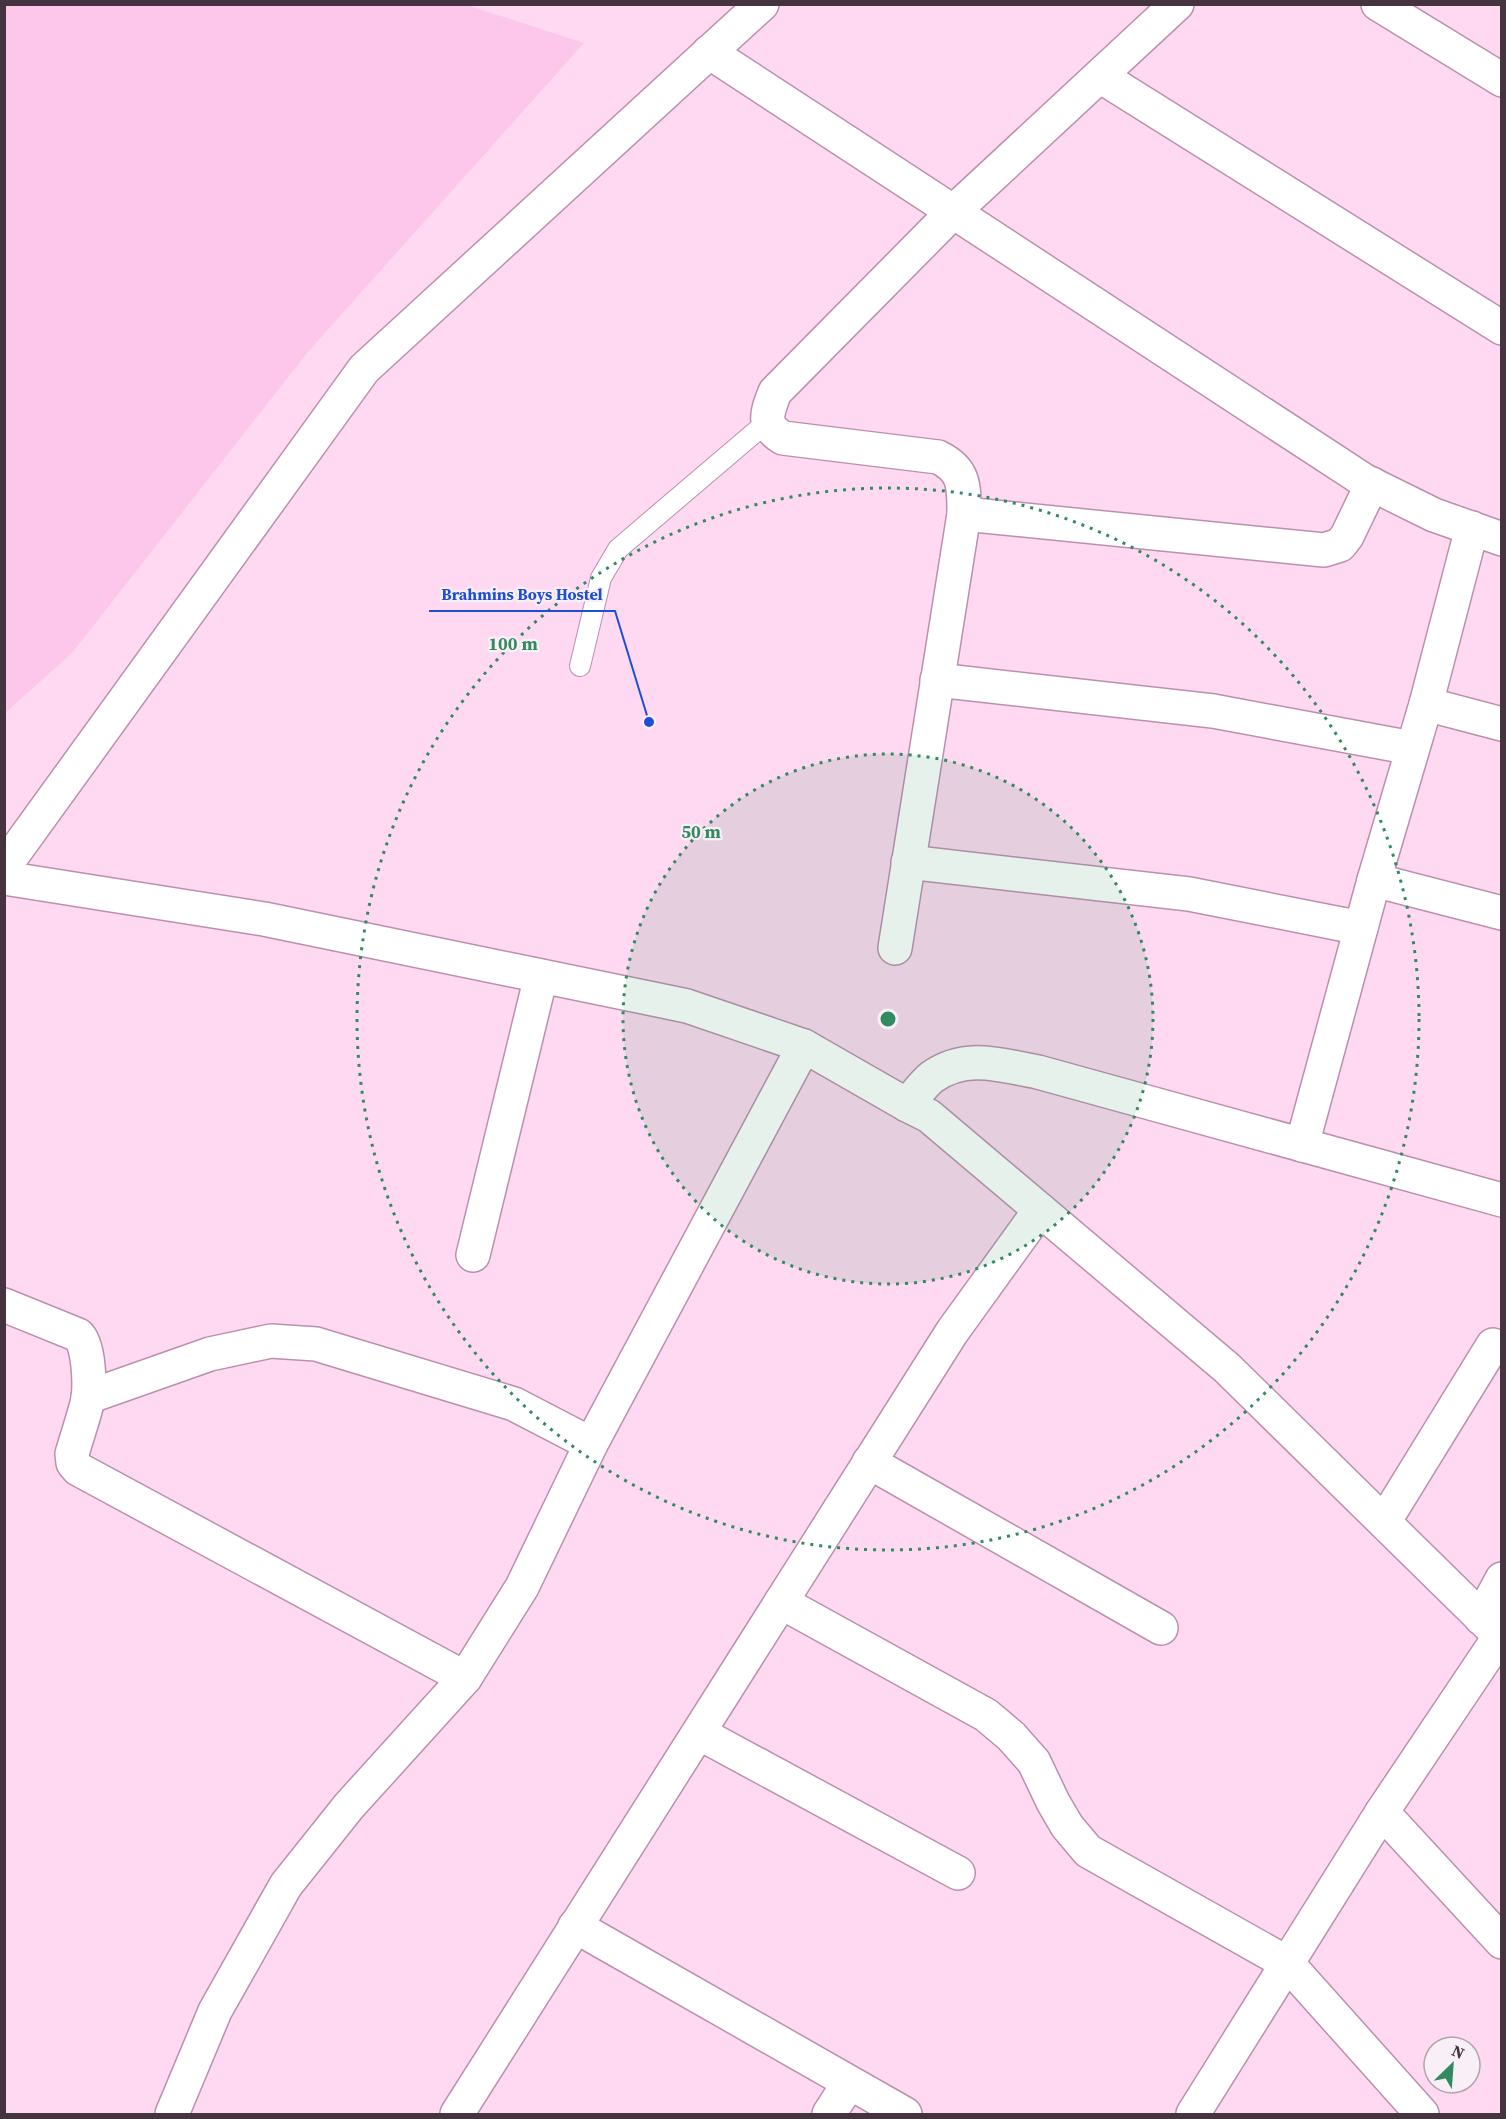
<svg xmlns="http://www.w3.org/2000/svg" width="1506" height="2119" viewBox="0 0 1506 2119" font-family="'Source Serif 4',serif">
	<rect width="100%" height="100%" fill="#fed9f1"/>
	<polygon fill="#fcc7eb" points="5,4 467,5 584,43 307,353 72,653 5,713"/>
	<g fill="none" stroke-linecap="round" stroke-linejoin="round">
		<defs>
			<polyline id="lane" points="580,666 601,578 618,549 767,422"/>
			<g id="street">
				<polyline points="1378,4 1502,80"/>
				<polyline points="709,52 1365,481 1434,515 1502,539"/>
				<polyline points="1100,76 1502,328"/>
				<polyline points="964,514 1324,550 1340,545 1347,536 1372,484"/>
				<polyline points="937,680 1213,711 1412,748"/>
				<polyline points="1426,704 1502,724"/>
				<polyline points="908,862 1189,894 1361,928"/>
				<polyline points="1374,880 1502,913"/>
				<path d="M 895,948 L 964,514 C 964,486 965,470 938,457 L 783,438 C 761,425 767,413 775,392 L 953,212 L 1177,4"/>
				<path d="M 907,1105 C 915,1096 923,1084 932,1077 C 966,1053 1000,1065 1038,1072 L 1502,1200"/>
				<polyline points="1302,1145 1374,880 1426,704 1472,528"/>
				<polyline points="473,1255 541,976"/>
				<path d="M 4,1305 L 78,1335 C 89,1344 90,1384 88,1399 C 84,1417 77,1436 72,1454 L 73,1463 L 78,1469 L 465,1678"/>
				<polyline points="88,1397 210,1354 271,1341 316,1344 514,1404 591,1444"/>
				<polyline points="869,1462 1161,1628"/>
				<polyline points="1384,1522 1493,1345"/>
				<polyline points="781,1602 986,1715 1011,1736 1034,1762 1053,1802 1067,1826 1088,1851 1287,1963 1422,2114"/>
				<polyline points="1481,1618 1502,1579"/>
				<polyline points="699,1733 958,1873"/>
				<polyline points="1382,1812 1502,1942"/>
				<polyline points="575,1926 905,2114"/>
				<polyline points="172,2114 215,2011 286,1885 349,1806 465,1678 522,1587 591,1444 804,1046"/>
				<polyline points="457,2114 952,1332 1040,1210"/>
				<polyline points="829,2114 849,2083"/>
				<polyline points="1193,2114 1382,1812 1500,1636"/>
			</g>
			<g id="secondary">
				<polyline points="4,867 364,369 762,4"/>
				<polyline points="4,878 264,919 687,1006 804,1046 907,1105 929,1116 1227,1368 1502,1638"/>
			</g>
		</defs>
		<use href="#lane" stroke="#bb90ad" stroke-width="22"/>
		<use href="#street" stroke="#bb90ad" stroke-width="36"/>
		<use href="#secondary" stroke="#bb90ad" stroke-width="36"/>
		<use href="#lane" stroke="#fff" stroke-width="20"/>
		<use href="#street" stroke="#fff" stroke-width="33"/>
		<use href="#secondary" stroke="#fff" stroke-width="33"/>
	</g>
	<circle cx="888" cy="1019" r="265" fill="#328b60" fill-opacity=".12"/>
	<g fill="none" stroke="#328b60" stroke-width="3" stroke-dasharray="3 6">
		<circle cx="888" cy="1019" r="265"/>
		<circle cx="888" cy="1019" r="531"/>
	</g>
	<circle cx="888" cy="1019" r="9" fill="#328b60" stroke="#f9eff6" stroke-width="3"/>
	<g font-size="18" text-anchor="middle" font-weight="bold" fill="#328b60" stroke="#f9eff6" stroke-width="4.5" stroke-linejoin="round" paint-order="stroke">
		<text x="513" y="650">100 m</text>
		<text x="701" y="838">50 m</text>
	</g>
	<path fill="none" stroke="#1d4ed8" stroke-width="2" d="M649 722L615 611H429"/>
	<circle fill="#1d4ed8" stroke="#f9eff6" stroke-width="2" cx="649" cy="722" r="6"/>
	<g font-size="16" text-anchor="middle" font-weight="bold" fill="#1d4ed8" stroke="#f9eff6" stroke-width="4.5" stroke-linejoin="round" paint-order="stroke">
		<text x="522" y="600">Brahmins Boys Hostel</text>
	</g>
	<rect width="1506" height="2119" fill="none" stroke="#45333f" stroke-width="12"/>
	<g transform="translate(1452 2065) rotate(25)"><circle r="28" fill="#f9eff6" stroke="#b1a4ad" stroke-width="1.5"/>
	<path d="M0-4.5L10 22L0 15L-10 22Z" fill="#328b60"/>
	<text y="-9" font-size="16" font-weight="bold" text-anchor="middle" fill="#45333f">N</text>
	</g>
</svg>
